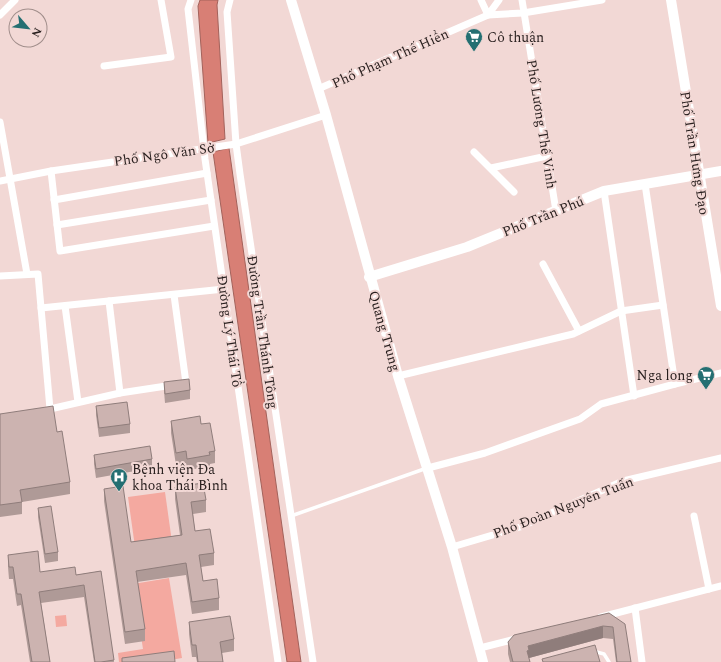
<svg xmlns="http://www.w3.org/2000/svg" width="721" height="662" viewBox="0 0 721 662" font-family="Spectral,serif">
	<rect width="100%" height="100%" fill="#f2d8d5"/>
	<g fill="#f4a9a0">
		<polygon points="165,492 172,542 135,547 128,497"/>
		<polygon points="169,578 182,658 159,662 119,662 118,653 143,649 133,584"/>
		<polygon points="66,615 67,626 56,627 55,616"/>
	</g>
	<g fill="#d87f75" stroke="#a3625b">
		<polygon points="200,0 218,0 217,5 225,139 208,143 198,6"/>
		<polygon points="229,148 301,662 287,662 213,152"/>
	</g>
	<g fill="none" stroke-linecap="round" stroke-linejoin="round">
		<g stroke="#fff" stroke-width="3.5">
			<polyline points="291,516 427,468"/>
			<polyline points="593,651 604,654 609,662"/>
		</g>
		<g stroke="#fff" stroke-width="7">
			<polyline points="191,0 188,9 205,159 278,662"/>
			<polyline points="230,0 227,12 236,144 240,174 313,662"/>
			<polyline points="481,0 488,15 499,0"/>
			<polyline points="522,0 556,211"/>
			<polyline points="0,15 15,0"/>
			<polyline points="104,66 171,57 161,0"/>
			<polyline points="318,89 488,15 523,13 602,0"/>
			<polyline points="0,122 27,274"/>
			<polyline points="474,152 514,192"/>
			<polyline points="491,168 547,156"/>
			<polyline points="51,171 60,251 214,226"/>
			<polyline points="0,181 51,171 236,144 326,115"/>
			<polyline points="645,184 675,384"/>
			<polyline points="604,191 634,396"/>
			<polyline points="54,200 207,173"/>
			<polyline points="57,225 211,200"/>
			<polyline points="543,264 579,331"/>
			<polyline points="0,276 38,274 50,409 120,393 186,383 174,295"/>
			<polyline points="109,301 120,393"/>
			<polyline points="65,306 78,402"/>
			<polyline points="41,308 224,289"/>
			<polyline points="398,376 573,334 621,311 663,305"/>
			<polyline points="428,468 485,453 580,419 601,404 675,384 721,373"/>
			<polyline points="694,516 709,589"/>
			<polyline points="452,547 520,527 623,481 721,458"/>
			<polyline points="635,608 642,662"/>
			<polyline points="601,617 721,586"/>
			<polyline points="480,648 519,638"/>
		</g>
		<g stroke="#fff" stroke-width="10">
			<polyline points="291,0 326,115 398,376 452,547 483,662"/>
			<polyline points="671,0 721,306"/>
			<polyline points="369,277 467,247 604,191 721,171"/>
		</g>
	</g>
	<g fill="#af9a97">
		<polygon points="164,382 190,390 190,399 165,403 164,391"/>
		<polygon points="96,406 130,424 130,433 99,437 96,415"/>
		<polygon points="0,414 57,432 70,482 70,494 22,502 22,514 0,517"/>
		<polygon points="171,421 201,424 215,451 215,463 210,464 210,467 187,470 186,463 176,465 171,433"/>
		<polygon points="94,455 152,459 152,468 96,478 94,464"/>
		<polygon points="175,487 206,500 206,512 193,514 195,531 214,553 214,565 201,567 203,581 219,598 219,610 192,614 186,575 137,582 145,629 145,641 125,644 104,501 104,489 131,542 180,535 175,499"/>
		<polygon points="38,508 58,552 58,561 45,563 38,517"/>
		<polygon points="8,555 40,572 76,575 101,571 114,662 94,662 84,597 41,603 50,662 30,662 21,605 17,606 13,579 9,579 8,567"/>
		<polygon points="609,613 631,662 616,662 613,639 603,638 529,658 530,662 510,662 508,654 508,642"/>
		<polygon points="189,622 234,639 234,651 222,653 223,662 197,662 196,657 192,657 189,634"/>
	</g>
	<polygon fill="#8f7d7b" points="603,626 603,638 529,658 529,662 527,651 528,646"/>
	<g fill="#ccb3b0" stroke="#8f7d7b">
		<polygon points="189,379 190,390 165,394 164,382"/>
		<polygon points="127,402 130,424 99,428 96,406"/>
		<polygon points="53,406 57,432 62,431 70,482 20,490 22,502 0,505 0,414"/>
		<polygon points="200,416 201,424 210,423 215,451 209,452 210,455 187,459 186,451 176,453 171,421"/>
		<polygon points="150,446 152,459 96,469 94,455"/>
		<polygon points="203,483 206,500 191,502 195,531 210,529 214,553 199,555 203,581 217,579 219,598 192,602 186,563 136,571 145,629 125,632 104,489 123,486 131,542 182,535 175,487"/>
		<polygon points="51,506 58,552 45,554 38,508"/>
		<polygon points="38,551 40,572 75,567 76,575 101,571 114,660 101,662 95,662 84,585 39,592 50,662 32,662 21,594 17,594 13,567 9,567 8,555"/>
		<polygon points="609,613 625,624 631,662 617,662 613,627 603,626 528,646 529,650 527,651 530,662 513,662 508,642 514,635"/>
		<polygon points="230,616 234,639 220,642 223,662 198,662 196,645 192,645 189,622"/>
		<polygon points="595,645 600,662 543,662 542,659"/>
		<polygon points="174,651 175,662 122,662 122,658"/>
	</g>
	<defs>
		<symbol id="supermarket-pin" viewBox="-11 -11 22 30"><path d="M0 17L-7.5 6A9.5 9.5 0 1 1 7.5 6Z" fill="#246f72" stroke="#f2d8d5"/><path d="M-6-5.5h2.5l.6 2H6L4.5 2H-2.5L-4.4-4H-6ZM-1.5 3.2a1.3 1.3 0 1 0 .1 0ZM3 3.2a1.3 1.3 0 1 0 .1 0Z" fill="#fff"/></symbol>
		<symbol id="hospital-pin" viewBox="-11 -11 22 30"><path d="M0 17L-7.5 6A9.5 9.5 0 1 1 7.5 6Z" fill="#246f72" stroke="#f2d8d5"/><path d="M-5-5h3v3.5h4V-5h3V5h-3V1.5h-4V5h-3Z" fill="#fff"/></symbol>
	</defs>
	<g fill-rule="evenodd">
		<use href="#supermarket-pin" x="464" y="27" width="20" height="27"/>
		<use href="#supermarket-pin" x="696" y="365" width="20" height="27"/>
		<use href="#hospital-pin" x="109" y="467" width="20" height="27"/>
	</g>
	<g text-anchor="middle" stroke-width="4" stroke-linejoin="round" paint-order="stroke">
		<g font-size="14" fill="#271e1d" stroke="#f2d8d5" text-anchor="start">
			<text x="487" y="42">Cô thuận</text>
			<text x="693" y="380" text-anchor="end">Nga long</text>
			<text x="132" y="474">Bệnh viện Đa<tspan x="132" dy="16">khoa Thái Bình</tspan></text>
		</g>
		<g font-size="14" fill="#271e1d" stroke="#f2d8d5">
			<text transform="translate(390 58) rotate(-24)" y="5">Phố Phạm Thế Hiển</text>
			<text transform="translate(542 124) rotate(81)" y="5">Phố Lương Thế Vinh</text>
			<text transform="translate(695 153) rotate(81)" y="5">Phố Trần Hưng Đạo</text>
			<text transform="translate(164 154) rotate(-8)" y="5">Phố Ngô Văn Sở</text>
			<text transform="translate(543 216) rotate(-22)" y="5">Phố Trần Phú</text>
			<text transform="translate(230 331) rotate(82)" y="5">Đường Lý Thái Tổ</text>
			<text transform="translate(385 331) rotate(74)" y="5">Quang Trung</text>
			<text transform="translate(263 332) rotate(82)" y="5">Đường Trần Thánh Tông</text>
			<text transform="translate(563 507) rotate(-21)" y="5">Phố Đoàn Nguyên Tuấn</text>
		</g>
	</g>
	<g transform="translate(28 28) rotate(118)"><circle r="19" fill="#f2d8d5" stroke="#a18e8b"/>
	<path d="M0-3L7 15L0 10L-7 15Z" fill="#246f72"/>
	<text y="-6" font-size="11" font-weight="bold" text-anchor="middle" fill="#271e1d">N</text>
	</g>
</svg>
